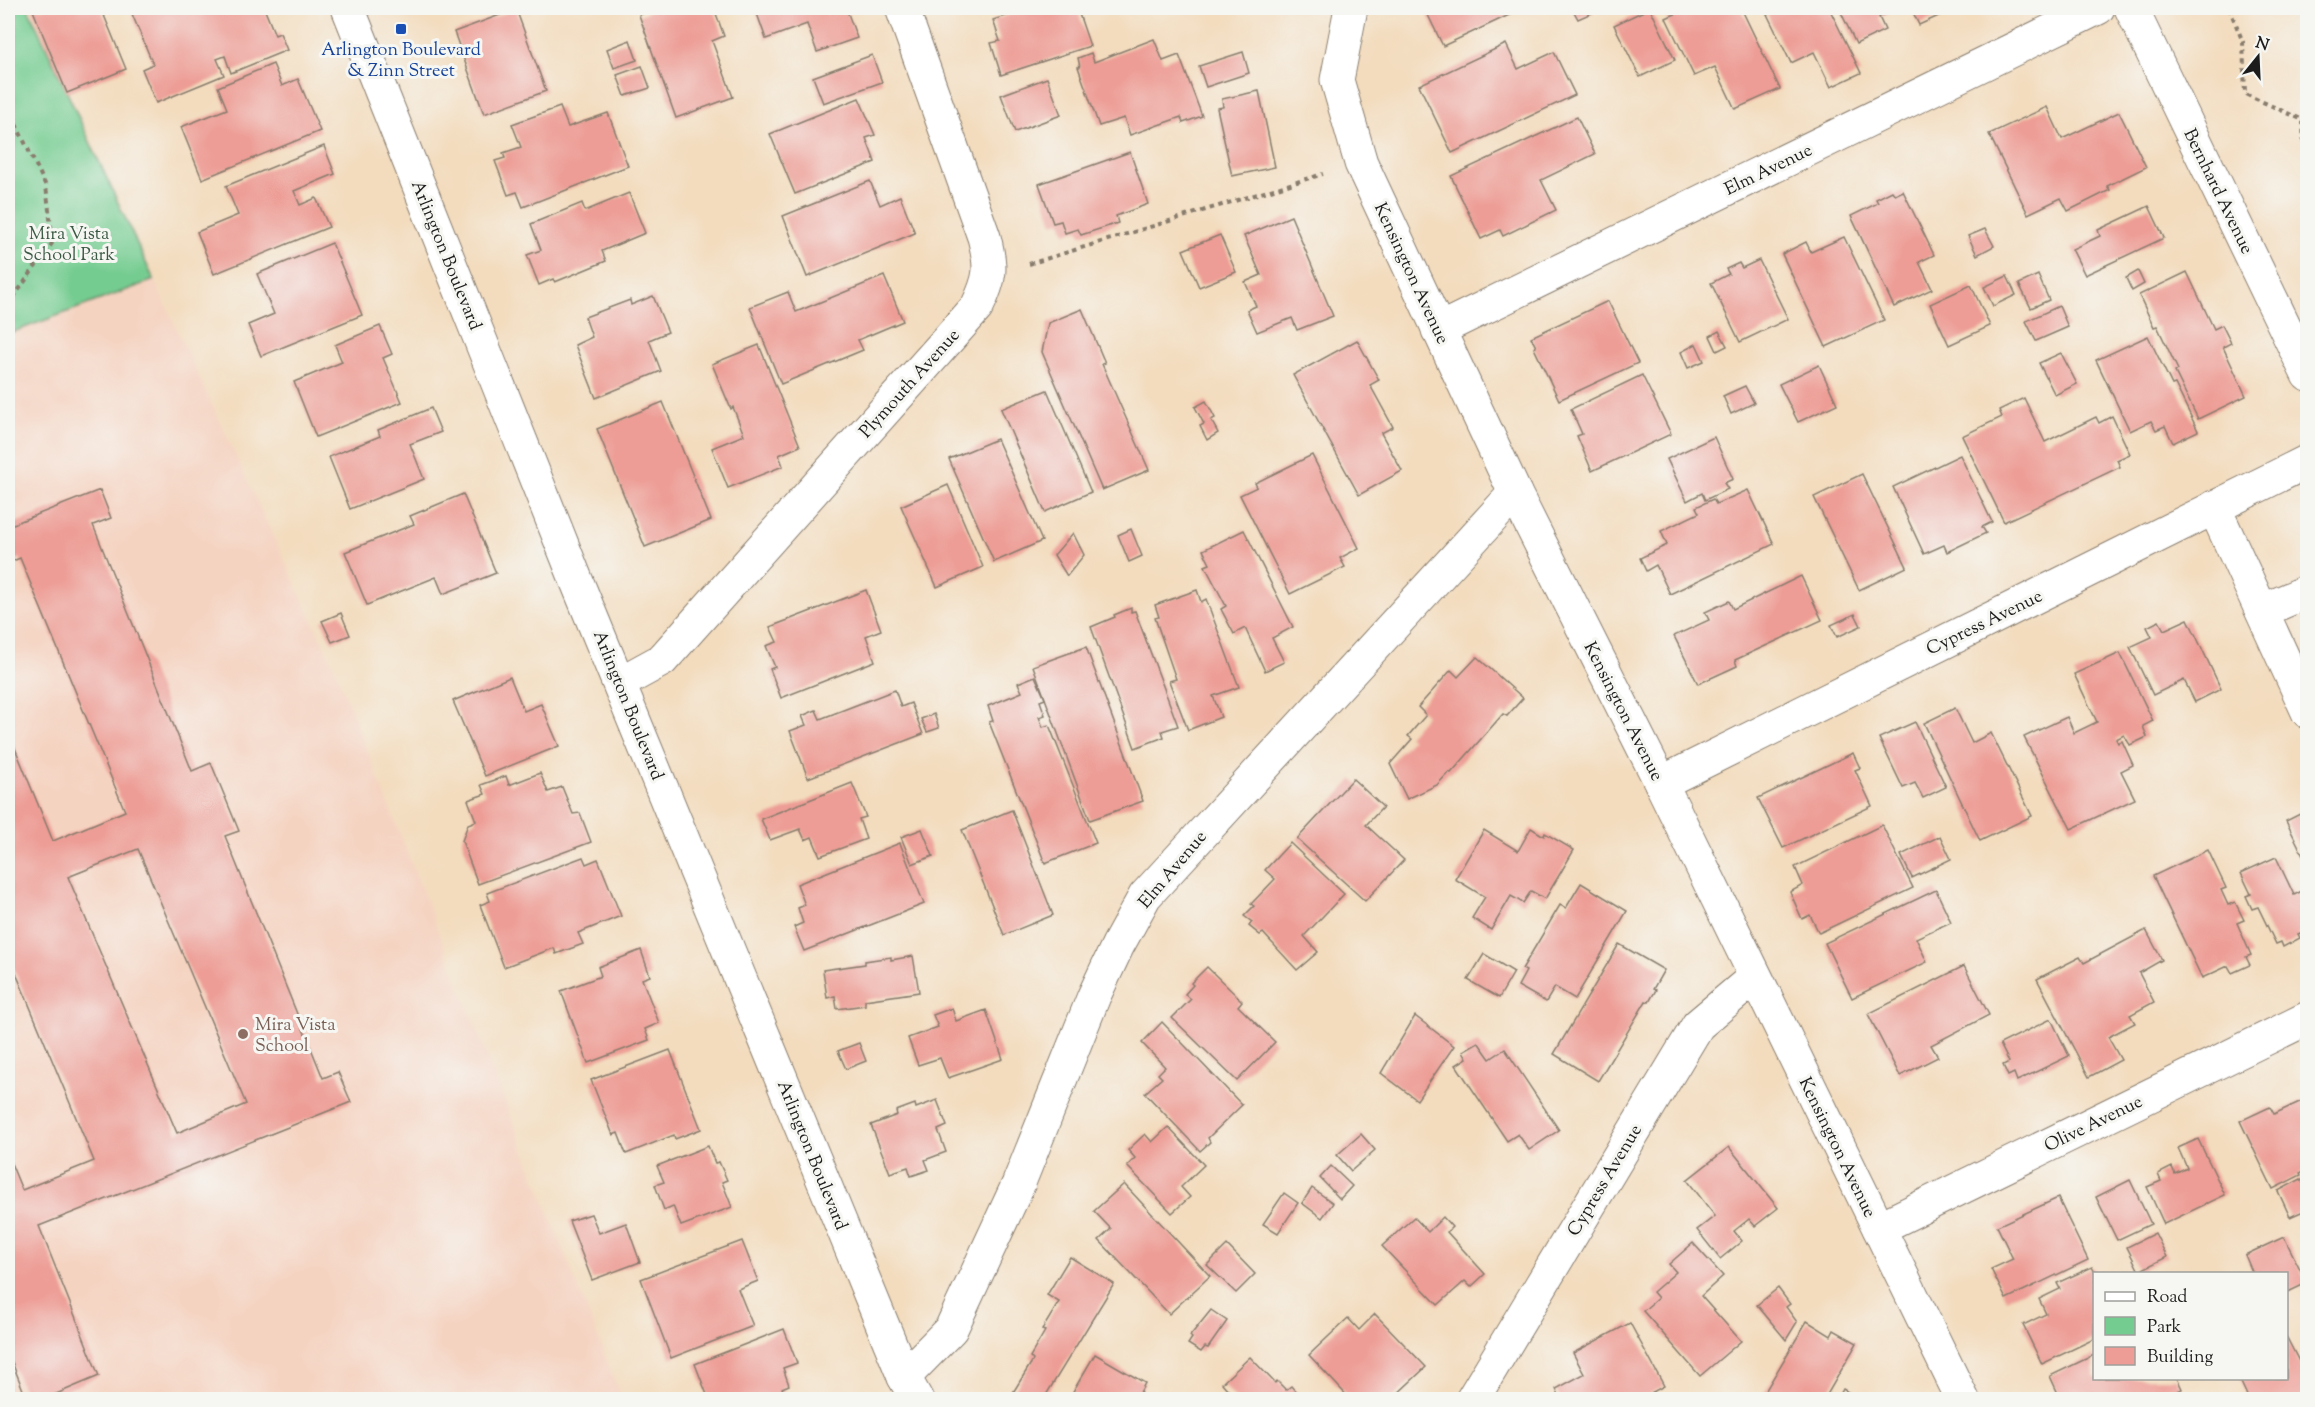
<svg xmlns="http://www.w3.org/2000/svg" width="2315" height="1407" viewBox="0 0 2315 1407" font-family="'Sorts Mill Goudy',serif">
	<rect width="100%" height="100%" fill="#f6f6f2"/>
	<filter id="ink" filterUnits="userSpaceOnUse"><feTurbulence type="fractalNoise" baseFrequency=".0167" numOctaves="2"/><feDisplacementMap in="SourceGraphic" scale="12" xChannelSelector="R" yChannelSelector="G"/><feConvolveMatrix kernelMatrix="1 2 1 2 8 2 1 2 1" color-interpolation-filters="sRGB"/></filter>
	<filter id="wash" filterUnits="userSpaceOnUse"><feTurbulence type="fractalNoise" baseFrequency=".008" numOctaves="4" result="noise"/><feDisplacementMap in="SourceGraphic" scale="24" xChannelSelector="R" yChannelSelector="G"/><feGaussianBlur stdDeviation="1.35" result="paint"/><feColorMatrix in="noise" values="0 0 0 0 0 0 0 0 0 0 0 0 0 0 0 0 0 1.4 0 .05"/><feComposite in="paint" operator="in"/></filter>
	<g filter="url(#wash)">
		<rect width="100%" height="100%" fill="#f3dcbe"/>
		<polygon fill="#f5d3c1" points="154,280 335,669 622,1399 8,1400 8,334"/>
		<polygon fill="#75cc91" stroke="#487456" stroke-width="1.5" points="8,8 28,8 154,280 8,334"/>
		<g id="blocks">
			<g fill="#ed9d95" fill-rule="evenodd">
				<polygon points="32,8 101,8 126,69 67,93"/>
				<polygon points="148,8 264,8 275,35 280,33 287,50 231,73 225,56 217,59 224,75 156,103 142,69 153,64 132,14"/>
				<polygon points="658,8 714,8 724,36 712,41 733,97 676,118 639,15"/>
				<polygon points="755,8 846,8 857,38 817,52 807,24 766,39"/>
				<polygon points="1031,8 1077,8 1090,46 1001,75 991,43 1000,41 993,20"/>
				<polygon points="1433,8 1524,8 1443,46 1426,11"/>
				<polygon points="1572,8 1592,8 1594,12 1578,19"/>
				<polygon points="1650,8 1675,60 1640,77 1614,25"/>
				<polygon points="1689,8 1741,8 1780,89 1735,109 1715,67 1694,76 1666,18"/>
				<polygon points="1764,8 1829,8 1861,73 1831,87 1814,52 1791,63"/>
				<polygon points="1839,8 1899,8 1879,17 1885,30 1856,44"/>
				<polygon points="1911,8 1956,8 1919,25"/>
				<polygon points="516,9 546,91 484,114 454,32"/>
				<polygon points="1154,39 1163,61 1179,55 1202,116 1183,123 1181,117 1130,135 1124,118 1099,126 1078,67 1080,67 1078,58 1091,53 1094,62"/>
				<polygon points="630,40 637,60 614,68 607,49"/>
				<polygon points="1506,44 1518,69 1554,52 1575,95 1452,153 1419,85"/>
				<polygon points="1243,52 1249,73 1206,87 1199,66"/>
				<polygon points="872,55 882,82 823,103 813,77"/>
				<polygon points="273,64 282,86 298,79 320,131 202,179 181,127 227,109 218,87"/>
				<polygon points="642,66 650,88 625,96 617,75"/>
				<polygon points="1047,78 1061,115 1015,132 1001,95"/>
				<polygon points="1259,91 1275,167 1232,176 1217,108 1223,107 1222,99"/>
				<polygon points="859,98 875,135 866,138 875,162 795,194 770,134"/>
				<polygon points="560,107 568,127 608,113 628,166 523,207 517,192 508,195 495,161 505,158 503,153 521,147 512,124"/>
				<polygon points="2047,107 2062,139 2119,112 2146,167 2107,186 2110,190 2068,211 2061,198 2028,214 1989,134"/>
				<polygon points="1577,117 1595,154 1541,180 1556,210 1503,236 1500,230 1481,239 1451,176"/>
				<polygon points="324,146 335,174 294,191 300,205 316,198 329,227 214,274 197,232 238,215 226,186"/>
				<polygon points="1130,152 1148,204 1116,216 1118,223 1081,235 1078,229 1065,233 1061,221 1053,223 1039,184"/>
				<polygon points="870,181 880,205 900,196 915,233 807,277 783,216"/>
				<polygon points="1892,191 1895,195 1903,191 1934,255 1919,262 1932,289 1894,307 1851,216 1878,203 1876,199"/>
				<polygon points="629,193 645,233 602,251 606,261 555,282 553,279 539,285 527,255 541,250 531,224 582,203 585,211"/>
				<polygon points="2149,206 2164,238 2085,275 2072,249 2100,236 2098,230"/>
				<polygon points="1291,216 1333,316 1297,330 1292,318 1257,332 1247,310 1256,306 1245,282 1261,275 1244,236"/>
				<polygon points="1985,229 1994,246 1977,255 1968,236"/>
				<polygon points="1220,235 1236,272 1199,287 1183,250"/>
				<polygon points="1844,237 1884,320 1826,347 1782,254 1806,242 1811,252"/>
				<polygon points="332,243 362,315 261,356 248,325 274,314 257,274"/>
				<polygon points="1759,260 1788,319 1740,342 1711,283 1729,274 1726,269 1739,263 1742,268"/>
				<polygon points="2138,271 2144,284 2132,291 2126,278"/>
				<polygon points="2187,272 2214,329 2222,325 2231,343 2223,347 2246,396 2198,419 2175,372 2178,370 2157,326 2154,327 2139,295"/>
				<polygon points="2038,275 2049,300 2031,308 2019,284"/>
				<polygon points="884,276 903,321 858,340 863,350 781,384 750,307 788,292 796,312"/>
				<polygon points="2007,276 2016,295 1993,306 1984,287"/>
				<polygon points="1971,285 1990,326 1949,345 1930,304"/>
				<polygon points="653,296 668,332 649,340 661,371 596,398 575,345 592,337 585,317 630,300 631,305"/>
				<polygon points="1608,301 1638,363 1559,400 1534,348 1536,347 1531,337"/>
				<polygon points="2059,306 2068,327 2036,341 2026,321"/>
				<polygon points="1082,309 1105,363 1102,364 1149,470 1102,490 1042,352 1048,323"/>
				<polygon points="380,326 392,354 383,358 402,402 316,437 294,382 342,362 335,345"/>
				<polygon points="1719,331 1727,346 1717,351 1710,336"/>
				<polygon points="2148,336 2172,385 2175,384 2198,431 2173,443 2165,426 2156,430 2151,421 2130,431 2096,360"/>
				<polygon points="1357,340 1379,380 1370,385 1393,427 1381,433 1402,471 1359,495 1293,375"/>
				<polygon points="1696,344 1704,361 1688,368 1681,352"/>
				<polygon points="759,345 800,446 779,455 783,466 728,488 712,448 744,435 733,407 731,409 712,364"/>
				<polygon points="2061,353 2077,384 2055,395 2039,363"/>
				<polygon points="1819,365 1837,404 1798,422 1779,384"/>
				<polygon points="1642,375 1671,434 1592,471 1577,436 1582,434 1571,409"/>
				<polygon points="1745,386 1754,403 1731,414 1723,396"/>
				<polygon points="1047,390 1091,492 1045,512 1001,409"/>
				<polygon points="2024,398 2045,442 2096,417 2099,423 2112,416 2130,454 2117,460 2120,467 2004,522 1962,436 2002,417 1999,410"/>
				<polygon points="1206,401 1215,418 1211,420 1218,433 1207,440 1200,426 1204,424 1195,407"/>
				<polygon points="663,402 711,520 645,547 597,429"/>
				<polygon points="431,408 441,432 410,444 424,479 350,509 329,457 380,436 378,430"/>
				<polygon points="1714,437 1733,479 1724,483 1728,489 1705,500 1702,493 1687,501 1667,459"/>
				<polygon points="997,439 1042,541 994,562 949,459"/>
				<polygon points="1312,455 1359,548 1340,558 1345,567 1290,594 1240,495 1257,487 1255,483"/>
				<polygon points="1960,455 1992,522 1982,527 1986,533 1947,552 1944,545 1924,554 1893,487"/>
				<polygon points="1862,474 1907,567 1859,590 1814,497"/>
				<polygon points="948,485 983,567 937,587 901,506"/>
				<path d="M 100,490 L 111,518 L 93,525 L 192,771 L 211,763 L 239,831 L 225,836 L 323,1078 L 338,1072 L 351,1102 L 39,1226 L 99,1376 L 42,1400 L 27,1400 L 8,1352 L 8,1156 L 22,1190 L 94,1161 L 8,954 L 8,731 L 53,841 L 125,811 L 20,558 L 8,563 L 8,526 ZM 138,849 L 246,1104 L 177,1133 L 68,877 Z"/>
				<polygon points="1748,490 1774,544 1670,594 1656,565 1646,571 1640,558 1667,545 1661,531 1699,513 1696,507 1713,499 1716,504"/>
				<polygon points="463,494 496,573 443,594 436,577 367,605 345,552 414,524 410,516"/>
				<polygon points="1131,529 1142,556 1129,562 1118,535"/>
				<polygon points="1244,530 1293,627 1272,638 1284,662 1265,671 1245,628 1234,634 1221,609 1226,606 1205,566 1210,564 1203,550"/>
				<polygon points="1073,533 1084,555 1067,576 1054,555"/>
				<polygon points="1801,576 1822,620 1735,660 1737,666 1698,684 1674,636 1709,620 1705,612 1729,601 1733,609"/>
				<polygon points="866,590 881,630 866,636 875,661 781,698 770,669 775,667 766,646 777,642 770,627"/>
				<polygon points="1197,590 1201,602 1206,599 1239,687 1213,696 1221,717 1188,730 1169,681 1176,679 1155,618 1159,617 1155,605"/>
				<polygon points="1131,608 1131,612 1135,611 1178,726 1162,731 1164,737 1135,748 1091,627 1115,617 1114,615"/>
				<polygon points="341,613 350,635 332,642 322,621"/>
				<polygon points="1855,614 1861,626 1837,637 1831,625"/>
				<polygon points="2188,619 2221,689 2195,702 2184,680 2153,695 2130,647 2152,637 2147,627 2159,621 2164,630"/>
				<polygon points="1086,647 1143,801 1090,820 1033,666"/>
				<polygon points="2120,653 2153,721 2143,726 2147,737 2130,745 2124,735 2116,739 2118,743 2122,741 2133,765 2121,771 2135,799 2071,829 2024,737 2067,717 2074,733 2097,722 2074,674"/>
				<polygon points="1477,657 1523,698 1507,716 1503,714 1451,773 1449,772 1437,785 1407,799 1390,764 1412,739 1408,736 1426,715 1418,707 1451,670 1458,677"/>
				<polygon points="1035,676 1045,699 1040,701 1045,715 1039,717 1043,727 1049,725 1096,843 1045,863 989,722 993,721 988,706 1022,692 1018,683"/>
				<polygon points="510,677 524,711 541,704 559,746 485,776 453,701"/>
				<polygon points="895,690 901,707 911,703 923,734 808,778 790,731 806,725 802,716 816,710 820,719"/>
				<polygon points="1955,708 1972,743 1991,733 2032,816 1980,841 1924,723"/>
				<polygon points="934,714 939,728 927,732 921,719"/>
				<polygon points="1915,722 1946,787 1923,798 1915,783 1903,788 1879,738"/>
				<polygon points="1853,753 1860,768 1855,770 1872,806 1783,848 1758,798"/>
				<polygon points="540,773 548,792 562,787 573,814 580,813 591,842 478,884 462,841 468,824 476,821 468,800 485,794 481,785 506,776 509,785"/>
				<polygon points="1353,779 1383,807 1366,825 1404,860 1365,901 1297,839"/>
				<polygon points="852,783 866,817 859,819 866,839 820,856 812,837 805,840 800,829 770,840 761,819"/>
				<polygon points="1012,810 1053,915 1004,935 962,830"/>
				<polygon points="2308,810 2308,865 2286,821"/>
				<polygon points="1882,825 1913,888 1819,933 1810,915 1802,919 1790,892 1803,885 1795,867"/>
				<polygon points="1531,828 1544,836 1545,833 1574,850 1545,899 1531,891 1523,903 1511,896 1491,930 1472,918 1485,897 1455,879 1484,830 1518,851"/>
				<polygon points="922,829 933,856 912,864 901,837"/>
				<polygon points="1940,836 1951,859 1912,878 1901,855"/>
				<polygon points="900,843 924,904 804,951 794,927 803,923 798,908 805,905 797,884"/>
				<polygon points="1290,843 1344,894 1304,936 1318,952 1297,970 1263,933 1260,935 1249,926 1252,922 1244,916 1254,906 1251,904 1275,879 1265,870"/>
				<polygon points="2208,850 2226,888 2221,890 2228,905 2235,902 2244,920 2237,923 2251,955 2246,957 2250,965 2232,973 2228,966 2202,978 2153,876"/>
				<polygon points="583,857 586,864 598,859 621,916 578,933 583,944 556,954 554,948 504,967 480,905 490,901 487,893"/>
				<polygon points="2276,857 2294,895 2308,888 2308,930 2298,934 2300,938 2283,947 2281,942 2276,944 2258,907 2252,909 2246,896 2251,894 2241,873"/>
				<polygon points="1581,883 1627,911 1575,999 1555,987 1546,1002 1518,986 1526,971 1522,969 1560,905 1566,908"/>
				<polygon points="1936,890 1951,922 1916,938 1927,962 1852,998 1825,943"/>
				<polygon points="2146,930 2162,960 2139,973 2154,1002 2130,1015 2135,1023 2108,1037 2121,1060 2089,1077 2037,979 2080,957 2084,963"/>
				<polygon points="1619,944 1664,970 1653,989 1656,990 1649,1002 1646,1001 1598,1081 1554,1054"/>
				<polygon points="641,950 650,976 642,979 659,1023 645,1029 649,1040 588,1063 561,991 601,976 598,967"/>
				<polygon points="1484,954 1514,972 1499,998 1468,980"/>
				<polygon points="913,956 919,992 865,1000 865,1005 837,1009 835,996 827,998 823,970 865,964 865,961 891,957 891,960"/>
				<polygon points="1964,966 1989,1015 1931,1045 1938,1057 1900,1076 1868,1014"/>
				<polygon points="1207,967 1242,1001 1238,1006 1275,1042 1237,1081 1172,1018 1191,999 1185,994 1193,985 1191,983"/>
				<polygon points="952,1008 956,1021 986,1010 1003,1059 948,1078 940,1058 918,1065 908,1038 938,1027 933,1015"/>
				<polygon points="1415,1016 1454,1046 1417,1100 1381,1073"/>
				<polygon points="2051,1019 2069,1056 2017,1081 2014,1073 2008,1076 2003,1065 2009,1062 2000,1044"/>
				<polygon points="1162,1022 1242,1105 1208,1138 1210,1142 1200,1151 1145,1093 1162,1078 1158,1074 1165,1067 1142,1043"/>
				<polygon points="1478,1042 1490,1059 1505,1049 1559,1130 1529,1150 1518,1134 1507,1141 1456,1065 1467,1058 1463,1051"/>
				<polygon points="859,1043 866,1061 846,1069 838,1051"/>
				<polygon points="670,1050 701,1129 675,1139 674,1135 626,1154 618,1133 613,1135 591,1080"/>
				<polygon points="2308,1098 2308,1169 2300,1173 2301,1175 2273,1189 2240,1121 2270,1107 2274,1114"/>
				<polygon points="937,1100 947,1126 938,1130 946,1152 925,1160 929,1170 911,1176 908,1167 890,1173 871,1125 897,1115 896,1111 915,1104 916,1108"/>
				<polygon points="1168,1127 1204,1165 1181,1187 1190,1197 1172,1213 1127,1166 1135,1158 1128,1150 1145,1134 1152,1142"/>
				<polygon points="1361,1134 1375,1150 1351,1171 1337,1155"/>
				<polygon points="2198,1139 2225,1195 2164,1224 2147,1187 2161,1181 2158,1174 2172,1167 2175,1174 2187,1168 2178,1148"/>
				<polygon points="708,1146 715,1163 719,1162 727,1180 722,1182 732,1207 681,1226 673,1206 664,1210 655,1185 664,1182 657,1166"/>
				<polygon points="1729,1147 1778,1208 1755,1226 1749,1219 1734,1231 1742,1241 1720,1259 1697,1230 1715,1216 1687,1180"/>
				<polygon points="1331,1166 1352,1186 1340,1199 1320,1178"/>
				<polygon points="2301,1179 2308,1192 2308,1209 2290,1217 2278,1191"/>
				<polygon points="2130,1180 2151,1224 2117,1240 2096,1197"/>
				<polygon points="1124,1184 1210,1276 1169,1314 1099,1240 1111,1229 1094,1211"/>
				<polygon points="1312,1188 1333,1203 1322,1218 1302,1203"/>
				<polygon points="1284,1193 1298,1203 1278,1233 1263,1224"/>
				<polygon points="2058,1198 2088,1260 2006,1299 1991,1269 2013,1259 1997,1226"/>
				<polygon points="591,1214 599,1233 626,1223 640,1262 592,1280 569,1221"/>
				<polygon points="1414,1217 1428,1232 1443,1217 1452,1227 1447,1232 1485,1274 1471,1287 1465,1281 1438,1305 1382,1246"/>
				<polygon points="2155,1233 2167,1257 2139,1271 2127,1247"/>
				<polygon points="2284,1237 2307,1283 2286,1293 2286,1274 2253,1274 2245,1255"/>
				<polygon points="742,1241 758,1281 738,1289 753,1326 671,1358 641,1279"/>
				<polygon points="1693,1243 1723,1276 1701,1296 1741,1341 1700,1376 1643,1311 1658,1298 1653,1292 1676,1272 1669,1264"/>
				<polygon points="1227,1245 1255,1274 1236,1293 1207,1265"/>
				<polygon points="1070,1257 1114,1284 1043,1400 1011,1400 1009,1399 1033,1360 1030,1357 1045,1331 1042,1330 1059,1302 1047,1295"/>
				<polygon points="2092,1267 2096,1274 2094,1339 2042,1364 2023,1325 2046,1314 2039,1299 2060,1289 2057,1283"/>
				<polygon points="1778,1288 1790,1304 1786,1307 1797,1322 1786,1340 1757,1305"/>
				<polygon points="1211,1310 1227,1321 1208,1348 1205,1347 1201,1352 1188,1344 1192,1338 1190,1336"/>
				<polygon points="1375,1314 1426,1367 1393,1398 1394,1400 1351,1400 1309,1355 1348,1318 1359,1330"/>
				<polygon points="1807,1321 1831,1336 1834,1330 1857,1343 1824,1400 1760,1400"/>
				<polygon points="1630,1323 1664,1386 1638,1400 1561,1400 1556,1389 1584,1374 1573,1353"/>
				<polygon points="784,1329 797,1363 783,1368 789,1385 782,1388 786,1400 709,1400 695,1364"/>
				<polygon points="2286,1336 2308,1379 2308,1400 2249,1400 2239,1378 2286,1378"/>
				<polygon points="1095,1354 1145,1383 1136,1400 1068,1400"/>
				<polygon points="2094,1355 2094,1378 2177,1378 2182,1389 2159,1400 2061,1400 2050,1376"/>
				<polygon points="1250,1357 1275,1383 1277,1381 1286,1390 1291,1386 1303,1400 1237,1400 1222,1383"/>
				<polygon points="1843,1389 1861,1400 1837,1400"/>
			</g>
		</g>
	</g>
	<g filter="url(#ink)">
		<use href="#blocks" fill-opacity="0" stroke="#887c6d" stroke-width="1.5"/>
		<g fill="none" stroke-linecap="round" stroke-linejoin="round">
			<defs>
				<g id="minor">
					<polyline points="1351,8 1337,80 1361,163 1515,493 1661,783 1963,1400"/>
					<polyline points="2131,8 2308,375"/>
					<polyline points="1438,330 2098,8"/>
					<polyline points="2214,507 2308,712"/>
					<polyline points="2262,611 2308,591"/>
					<path d="M 620,683 L 662,660 L 977,307 C 991,278 992,268 984,237 L 902,8"/>
					<polyline points="1661,783 2308,461"/>
					<polyline points="1879,1228 2308,1018"/>
					<polyline points="904,1377 951,1329 1018,1185 1094,996 1118,945 1145,896 1515,493"/>
					<polyline points="1472,1400 1698,1025 1755,977"/>
				</g>
				<polyline id="major" points="348,8 577,582 904,1377 917,1400"/>
			</defs>
			<use href="#minor" stroke="#887c6d" stroke-width="35"/>
			<use href="#major" stroke="#887c6d" stroke-width="35"/>
			<g stroke="#887c6d" stroke-width="4" stroke-dasharray="4.5 4.5" stroke-linecap="butt">
				<polyline points="2229,8 2243,42 2245,94 2303,120 2305,181 2308,183"/>
				<polyline points="8,108 46,186 53,242 8,305"/>
				<polyline points="1029,264 1323,174"/>
			</g>
			<use href="#minor" stroke="#fff" stroke-width="33"/>
			<use href="#major" stroke="#fff" stroke-width="33"/>
		</g>
	</g>
	<rect fill="#1a4fb4" stroke="#f6f6f2" stroke-width="2" x="395" y="23" width="12" height="12" rx="3"/>
	<circle fill="#8d6e63" stroke="#f6f6f2" stroke-width="2" cx="243" cy="1034" r="6"/>
	<g text-anchor="middle" stroke-width="6" stroke-linejoin="round" paint-order="stroke">
		<g font-size="18" fill="#164399" stroke="#f6f6f2">
			<text x="401" y="55">Arlington Boulevard<tspan x="401" dy="21">&amp; Zinn Street</tspan></text>
		</g>
		<g font-size="18" fill="#1c1c1c" stroke="#f6f6f2">
			<text transform="translate(1768 169) rotate(-26)" y="6">Elm Avenue</text>
			<text transform="translate(2219 191) rotate(64)" y="6">Bernhard Avenue</text>
			<text transform="translate(447 255) rotate(68)" y="6">Arlington Boulevard</text>
			<text transform="translate(1412 273) rotate(65)" y="6">Kensington Avenue</text>
			<text transform="translate(909 383) rotate(-48)" y="6">Plymouth Avenue</text>
			<text transform="translate(1984 622) rotate(-26)" y="6">Cypress Avenue</text>
			<text transform="translate(629 705) rotate(68)" y="6">Arlington Boulevard</text>
			<text transform="translate(1624 711) rotate(63)" y="6">Kensington Avenue</text>
			<text transform="translate(1172 869) rotate(-50)" y="6">Elm Avenue</text>
			<text transform="translate(2093 1123) rotate(-26)" y="6">Olive Avenue</text>
			<text transform="translate(1838 1147) rotate(64)" y="6">Kensington Avenue</text>
			<text transform="translate(813 1155) rotate(68)" y="6">Arlington Boulevard</text>
			<text transform="translate(1604 1180) rotate(-59)" y="6">Cypress Avenue</text>
		</g>
		<g font-size="18" fill="#3b5a45" stroke="#f6f6f2">
			<text x="69" y="239">Mira Vista<tspan x="69" dy="21">School Park</tspan></text>
		</g>
		<g font-size="18" fill="#785e54" stroke="#f6f6f2" text-anchor="start">
			<text x="255" y="1030">Mira Vista<tspan x="255" dy="21">School</tspan></text>
		</g>
	</g>
	<rect width="2315" height="1407" fill="none" stroke="#f6f6f2" stroke-width="30"/>
	<rect x="2093" y="1272" width="195" height="108" fill="#f6f6f2" stroke="#9f9f9c" stroke-width="1.5"/>
	<rect x="2105" y="1292" width="30" height="9" fill="#ffffff" stroke="#9f9f9c" stroke-width="1.5"/>
	<text x="2147" y="1302" font-size="18" fill="#1c1c1c">Road</text>
	<rect x="2105" y="1317" width="30" height="18" fill="#75cc91" stroke="#9f9f9c" stroke-width="1.5"/>
	<text x="2147" y="1332" font-size="18" fill="#1c1c1c">Park</text>
	<rect x="2105" y="1347" width="30" height="18" fill="#ed9d95" stroke="#9f9f9c" stroke-width="1.5"/>
	<text x="2147" y="1362" font-size="18" fill="#1c1c1c">Building</text>
	<g transform="translate(2258 57) rotate(18)" stroke="#f6f6f2" stroke-width="4.5" paint-order="stroke">
	<path d="M0-4.5L10 22L0 15L-10 22Z" fill="#1c1c1c"/>
	<text y="-9" font-size="16" font-weight="bold" text-anchor="middle" fill="#1c1c1c">N</text>
	</g>
</svg>
